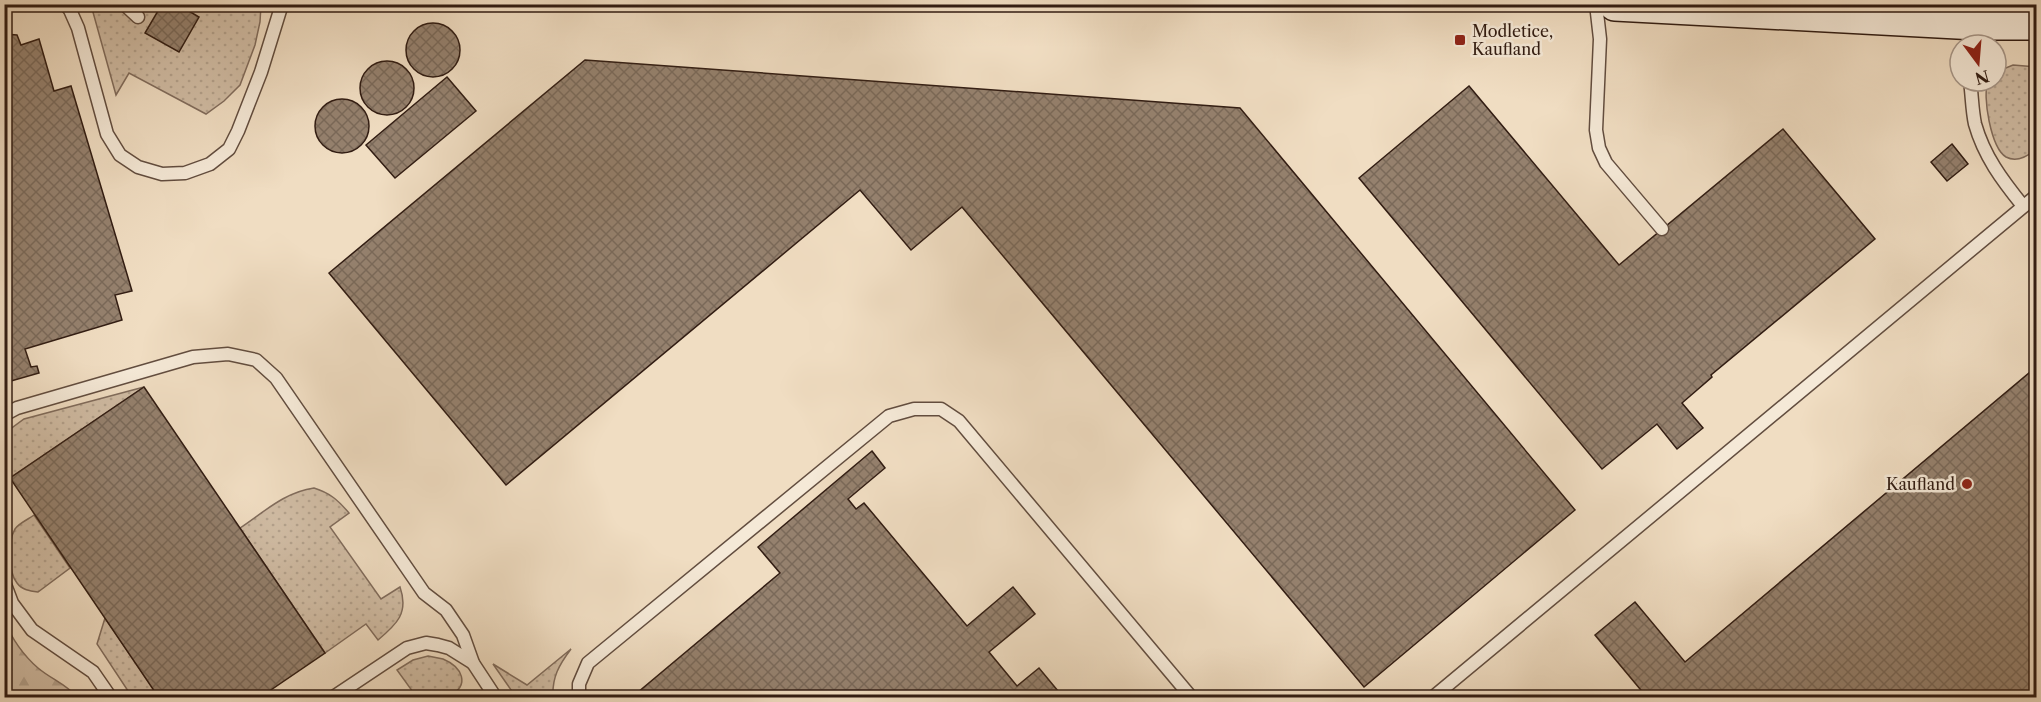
<svg xmlns="http://www.w3.org/2000/svg" width="2041" height="702" viewBox="0 0 2041 702" font-family="'Libre Caslon Text',serif">
	<defs>
		<pattern id="grass-dots" width="8" height="8" patternUnits="userSpaceOnUse" patternTransform="scale(1.5)"><rect width="8" height="8" fill="#d0bca4"/><path d="M2 2h.1M6 6h.1" fill="none" stroke="#b3a18c" stroke-width="1.8" stroke-linecap="round"/></pattern>
		<pattern id="forest-firs" width="22" height="20" patternUnits="userSpaceOnUse" patternTransform="scale(1.5)"><rect width="22" height="20" fill="#d0bca4"/><path d="M5 1l3.5 6h-7zM16 11l3.5 6h-7z" fill="#b3a18c"/></pattern>
		<pattern id="building-cross-hatch" width="8" height="8" patternUnits="userSpaceOnUse" patternTransform="scale(1.5)"><rect width="8" height="8" fill="#95816e"/><path d="M0 0l8 8M0 8l8-8" fill="none" stroke="#7a6959"/></pattern>
	</defs>
	<rect width="100%" height="100%" fill="#f0ddc2"/>
	<filter id="stains"><feTurbulence type="fractalNoise" baseFrequency=".00333" numOctaves="4"/><feColorMatrix values="0 0 0 0 .2 0 0 0 0 .09 0 0 0 0 .02 0 0 0 .5 -.17"/></filter>
	<radialGradient id="worn" r=".72"><stop offset=".6" stop-color="#630" stop-opacity="0"/><stop offset="1" stop-color="#630" stop-opacity=".3"/></radialGradient>
	<g fill="url(#grass-dots)" stroke="#816c5c" stroke-width="1.5">
		<polygon points="91,5 261,5 260,22 255,45 240,85 224,101 206,114 129,73 116,95"/>
		<path d="M 2013,65 L 2036,67 L 2036,149 C 2028,156 2017,163 2006,157 C 1991,148 1982,96 1988,81 L 1996,81 L 1996,72 Z"/>
		<polygon points="144,387 10,478 5,482 5,433 24,419"/>
		<path d="M 314,488 C 330,493 338,500 349,513 L 330,527 L 381,599 L 400,587 C 409,613 397,624 378,640 L 366,624 L 325,653 L 240,528 C 264,512 285,492 314,488 Z"/>
		<path d="M 34,515 L 70,568 L 38,592 C 30,591 22,590 17,583 C 8,572 8,541 15,529 C 19,523 29,519 34,515 Z"/>
		<polygon points="105,618 159,697 132,697 97,644"/>
		<path d="M 571,649 C 559,665 552,677 553,697 L 516,697 L 493,664 L 527,685 Z"/>
		<path d="M 428,656 C 433,657 438,658 443,659 C 462,667 471,685 449,696 C 440,700 416,698 406,697 L 413,692 L 397,670 L 413,660 Z"/>
	</g>
	<path fill="url(#forest-firs)" stroke="#816c5c" stroke-width="1.5" d="M 5,621 C 11,638 24,656 38,668 C 51,679 66,684 77,697 L 5,697 Z"/>
	<g fill="url(#building-cross-hatch)" stroke="#321d13" stroke-width="1.5">
		<polygon points="162,4 177,4 199,17 179,52 145,33"/>
		<circle cx="433" cy="50" r="27"/>
		<polygon points="4,34 17,35 21,45 39,39 54,91 71,86 132,291 115,295 122,320 25,349 31,367 37,366 39,373 4,383"/>
		<polygon points="585,60 1240,108 1575,510 1364,687 962,207 911,250 860,190 506,485 329,273"/>
		<circle cx="387" cy="88" r="27"/>
		<polygon points="447,77 476,111 395,178 366,145"/>
		<polygon points="1469,86 1619,265 1783,129 1875,239 1711,375 1712,377 1682,403 1703,428 1677,449 1657,424 1602,469 1359,178"/>
		<circle cx="342" cy="126" r="27"/>
		<polygon points="1952,144 1968,164 1947,181 1931,162"/>
		<polygon points="2036,367 2036,698 1642,698 1645,695 1595,635 1635,602 1685,662"/>
		<polygon points="144,387 325,653 259,698 159,698 10,478"/>
		<polygon points="872,451 885,468 848,499 856,509 864,503 967,626 1013,587 1035,614 989,652 1017,686 1039,668 1058,691 1050,698 631,698 780,573 758,547"/>
	</g>
	<g fill="none" stroke-linecap="round" stroke-linejoin="round">
		<defs>
			<g id="service">
				<polyline points="65,4 70,10 78,28 107,134 120,155 138,167 162,174 185,173 210,164 229,149 238,131 261,72 282,4"/>
				<polyline points="124,4 138,17"/>
				<polyline points="1596,4 1600,39 1596,130 1599,148 1606,163 1662,229"/>
				<path d="M 1970,81 C 1972,95 1972,110 1975,124 C 1984,156 2002,180 2023,206"/>
				<polyline points="4,415 17,408 193,357 228,354 256,360 276,378 424,593 446,610 463,635 473,663 496,698"/>
				<polyline points="4,582 12,603 32,630 93,672 111,698"/>
				<polyline points="332,698 407,648 426,643 438,645 449,648 473,663"/>
				<polyline points="579,698 579,684 588,663 889,416 914,409 941,409 959,421 1192,698"/>
				<polyline points="1432,698 2036,196"/>
			</g>
			<polyline id="secondary" points="1615,4 1976,23 2036,23"/>
		</defs>
		<use href="#service" stroke="#624d3f" stroke-width="15"/>
		<use href="#secondary" stroke="#321d13" stroke-width="36"/>
		<use href="#service" stroke="#f5e9d7" stroke-width="12"/>
		<use href="#secondary" stroke="#f5e9d7" stroke-width="33"/>
	</g>
	<g fill="#8f2418" stroke="#f5e9d7" stroke-width="2">
		<rect x="1454" y="34" width="12" height="12" rx="3"/>
		<circle cx="1967" cy="484" r="6"/>
	</g>
	<g text-anchor="middle" stroke-width="5" stroke-linejoin="round" paint-order="stroke">
		<g font-size="16" fill="#321d13" stroke="#f5e9d7" text-anchor="start">
			<text x="1472" y="37">Modletice,<tspan x="1472" dy="18">Kaufland</tspan></text>
			<text x="1955" y="490" text-anchor="end">Kaufland</text>
		</g>
	</g>
	<rect width="2041" height="702" fill="none" stroke="#f0ddc2" stroke-width="24"/>
	<rect x="6" y="6" width="2029" height="690" fill="none" stroke="#321d13" stroke-width="3"/>
	<rect x="12" y="12" width="2017" height="678" fill="none" stroke="#321d13" stroke-width="1.5"/>
	<g transform="translate(1978 63) rotate(164)"><circle r="28" fill="#f5e9d7" stroke="#a79789" stroke-width="1.5"/>
	<path d="M0-4.5L10 22L0 15L-10 22Z" fill="#8f2418"/>
	<text y="-9" font-size="16" font-weight="bold" text-anchor="middle" fill="#321d13">N</text>
	</g>
	<rect width="100%" height="100%" filter="url(#stains)"/>
	<rect width="100%" height="100%" fill="url(#worn)"/>
</svg>
